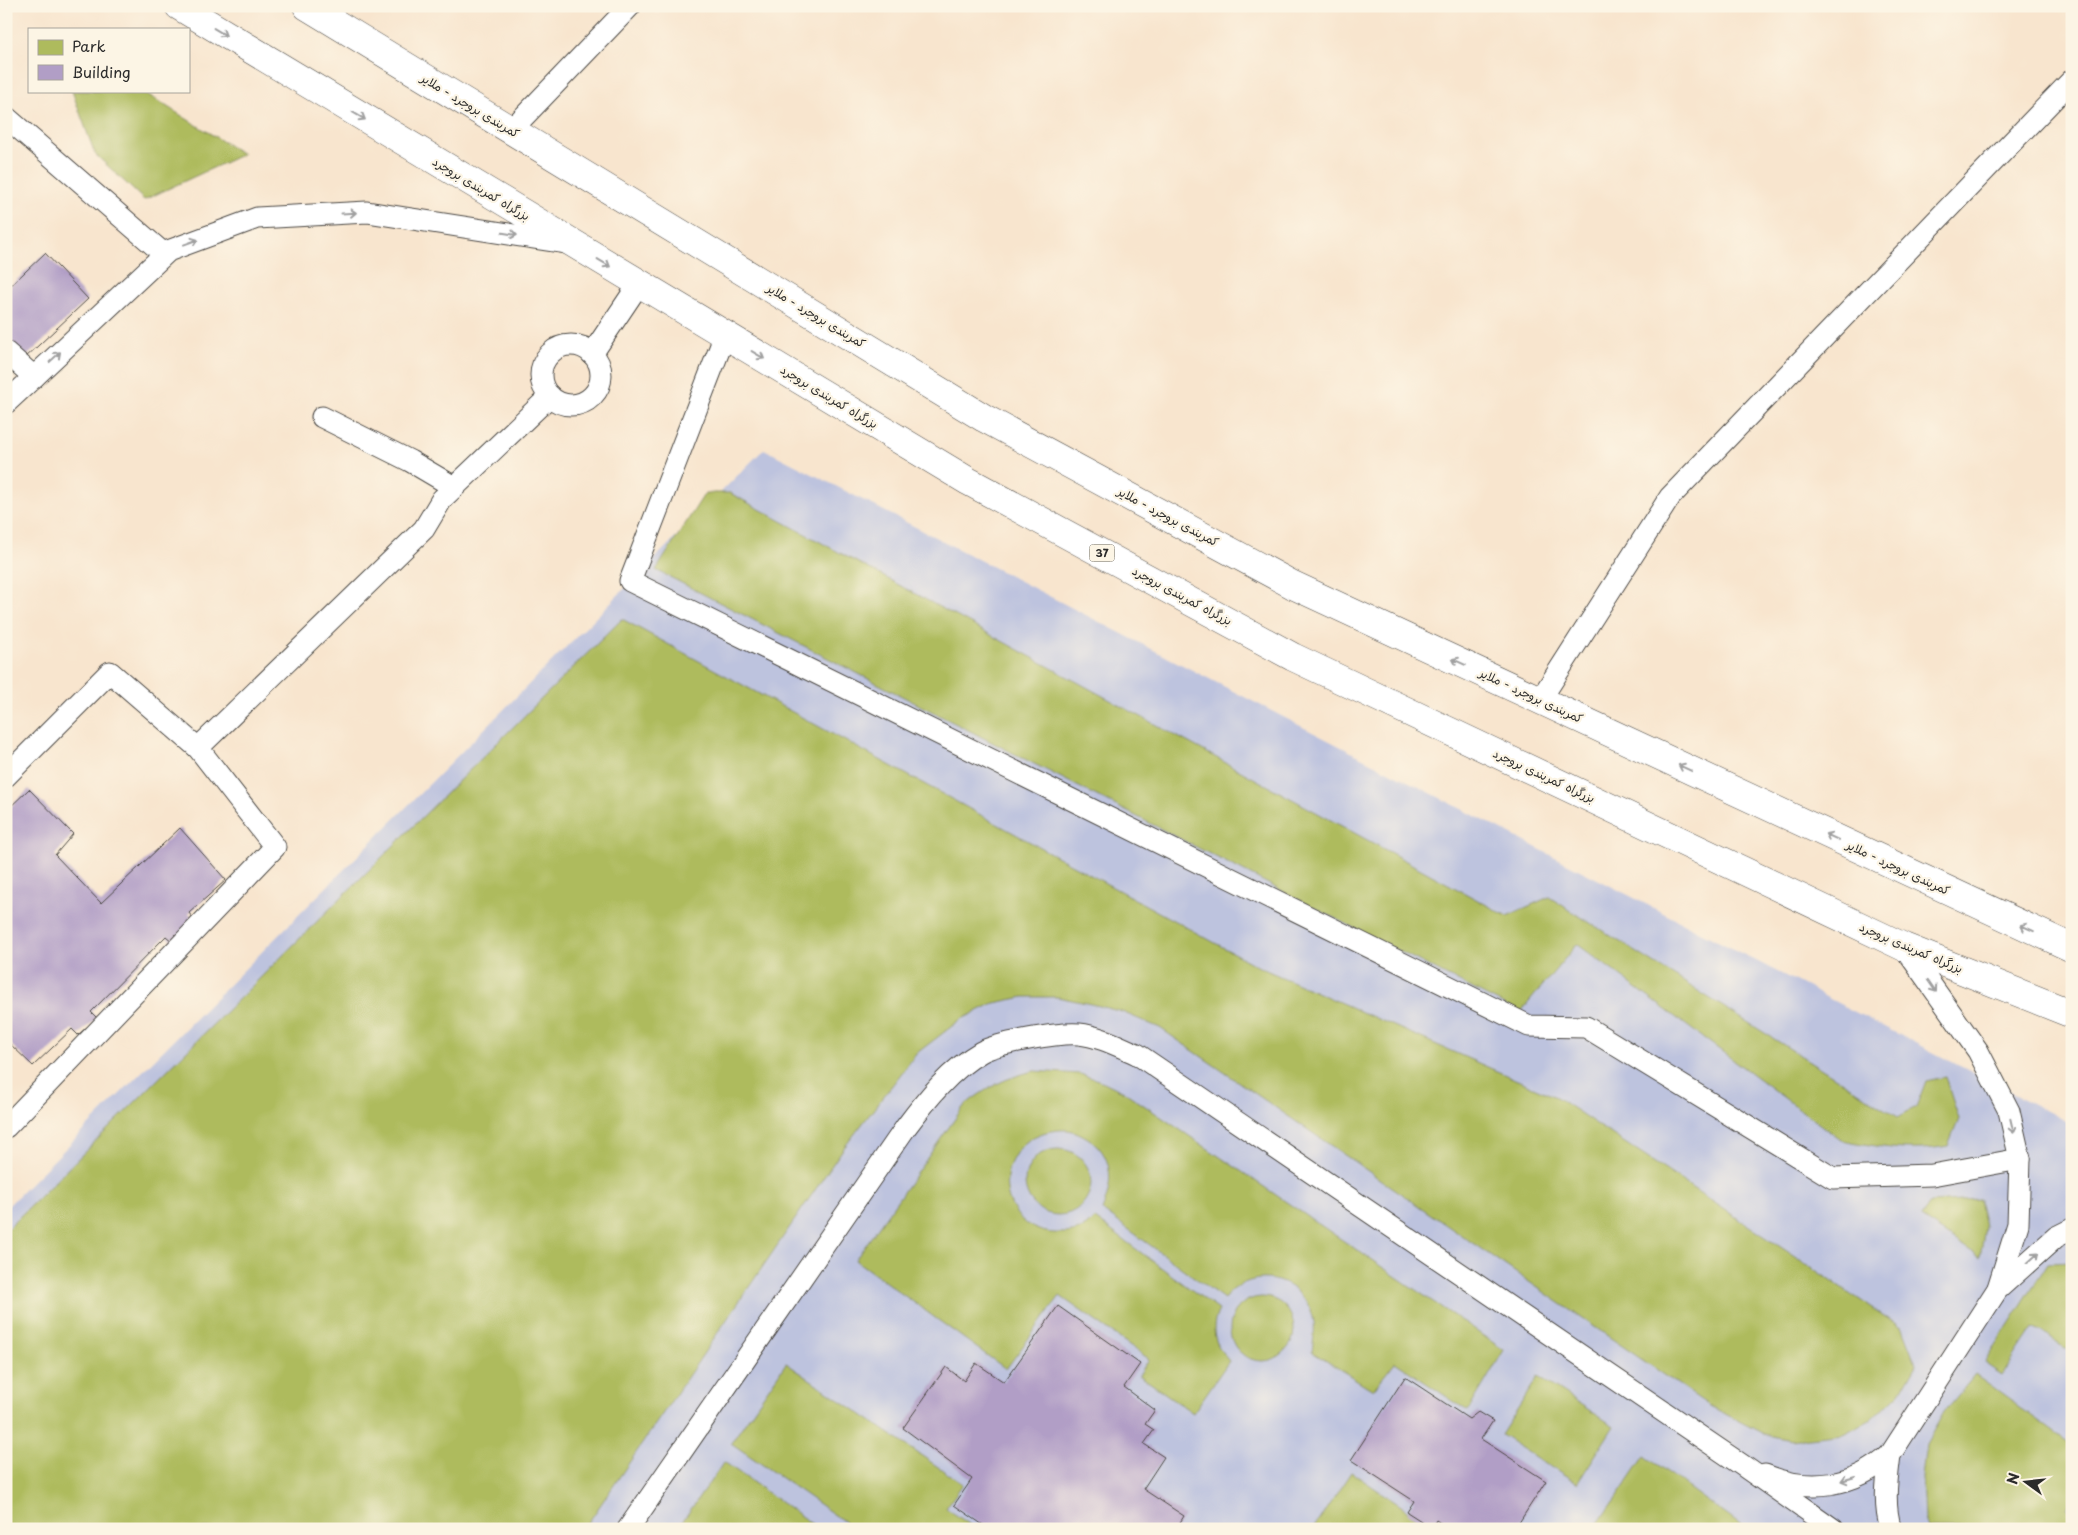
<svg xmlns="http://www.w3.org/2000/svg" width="2078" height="1535" viewBox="0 0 2078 1535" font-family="'Playpen Sans','Playpen Sans Arabic',sans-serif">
	<rect width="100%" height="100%" fill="#fcf5e5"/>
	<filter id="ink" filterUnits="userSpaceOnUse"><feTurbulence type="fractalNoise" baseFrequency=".02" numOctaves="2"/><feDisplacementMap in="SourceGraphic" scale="10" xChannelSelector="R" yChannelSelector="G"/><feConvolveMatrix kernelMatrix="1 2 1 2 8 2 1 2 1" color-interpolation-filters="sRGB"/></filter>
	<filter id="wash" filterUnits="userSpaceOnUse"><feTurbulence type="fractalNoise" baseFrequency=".0096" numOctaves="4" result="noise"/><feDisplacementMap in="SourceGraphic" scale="20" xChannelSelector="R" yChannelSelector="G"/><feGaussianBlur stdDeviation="1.12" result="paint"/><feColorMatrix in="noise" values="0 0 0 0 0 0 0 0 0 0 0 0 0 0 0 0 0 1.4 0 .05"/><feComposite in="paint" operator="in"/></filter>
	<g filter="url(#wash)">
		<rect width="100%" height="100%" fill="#f8e5ce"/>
		<polygon fill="#bdc3de" points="764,449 2072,1124 2072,1529 6,1529 6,1208"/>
		<g fill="#aebb5d" stroke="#6c7344">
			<polygon points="72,91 142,91 243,154 144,200 95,154"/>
			<path d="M 705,493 L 730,493 L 1507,916 L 1549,897 L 1898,1117 L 1916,1107 L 1926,1081 L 1945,1077 L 1959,1119 L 1948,1146 C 1908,1153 1881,1147 1841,1140 L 1577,944 L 1520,1013 L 656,570 Z"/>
			<polygon points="622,619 1259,967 1556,1097 1902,1328 1916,1364 1900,1392 1872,1419 1843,1434 1791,1440 1764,1434 1708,1405 1160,1028 1122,1012 1100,1006 1058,997 1024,997 994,1003 960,1020 917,1053 843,1149 584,1529 6,1529 6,1230"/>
			<path d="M 1034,1071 L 1080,1074 L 1104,1082 L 1126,1093 L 1504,1350 L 1468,1411 L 1395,1362 L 1373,1390 L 1312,1352 C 1313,1341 1316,1329 1313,1317 C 1300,1276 1251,1265 1224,1299 L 1102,1210 C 1113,1185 1114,1158 1092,1141 C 1085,1136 1076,1131 1068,1130 C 1053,1129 1036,1133 1025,1143 C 988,1177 1010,1236 1061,1233 C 1068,1233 1077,1232 1083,1228 C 1087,1226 1091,1222 1094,1218 L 1219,1310 C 1209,1330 1215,1345 1229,1361 L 1193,1413 L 1139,1375 L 1149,1359 L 1060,1296 L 1006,1369 L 855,1260 L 964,1106 C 987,1087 1005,1078 1034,1071 Z"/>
			<circle cx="1058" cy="1182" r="33"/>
			<polygon points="1979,1199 1985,1227 1980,1257 1921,1218 1930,1202"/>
			<polygon points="2072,1262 2072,1351 2033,1328 2002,1375 1984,1363 2048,1263"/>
			<circle cx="1262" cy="1329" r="32"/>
			<polygon points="786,1363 963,1484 946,1508 976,1529 855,1529 731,1443"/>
			<polygon points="1975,1375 2072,1445 2072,1499 2066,1508 2072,1512 2072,1529 1927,1529 1924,1520 1922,1476 1926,1444 1944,1412"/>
			<polygon points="1538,1377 1614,1426 1577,1484 1501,1435"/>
			<polygon points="1645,1456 1746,1529 1595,1529"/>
			<polygon points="724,1462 819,1529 677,1529"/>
			<polygon points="1351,1472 1435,1529 1313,1529"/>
		</g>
		<g id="blocks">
			<g fill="#b19ec6">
				<polygon points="45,253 88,299 8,374 6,290"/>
				<polygon points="29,789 73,834 55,855 101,903 180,828 226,880 189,913 195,921 173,942 166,936 91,1012 97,1018 78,1035 72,1029 33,1066 9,1043 6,1046 6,811"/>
				<polygon points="1058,1306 1140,1364 1124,1387 1155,1410 1145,1424 1154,1430 1144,1444 1164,1457 1143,1489 1184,1516 1176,1529 989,1529 954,1505 972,1479 903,1428 946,1367 964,1381 976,1363 1004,1382"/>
				<polygon points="1405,1377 1469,1419 1478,1412 1493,1421 1481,1439 1546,1481 1515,1529 1449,1529 1436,1520 1432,1528 1407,1512 1414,1501 1351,1460"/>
			</g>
		</g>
	</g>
	<g filter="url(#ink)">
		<use href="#blocks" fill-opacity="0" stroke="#4a4743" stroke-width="1"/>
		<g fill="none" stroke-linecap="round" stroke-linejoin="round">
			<defs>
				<g id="lane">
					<polyline points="6,117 164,254"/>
					<polyline points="511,130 630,6"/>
					<polyline points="725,335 630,581 1529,1026 1586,1027 1833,1178 1932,1175 2020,1159"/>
					<circle cx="571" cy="375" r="30"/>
					<polyline points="6,352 34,377 168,251 257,218 367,212 566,243"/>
					<polyline points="592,354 639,284"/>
					<polyline points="6,403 34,377"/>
					<polyline points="322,417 410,461 454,487"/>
					<polyline points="1540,700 1670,497 2072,80"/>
					<polyline points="198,748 424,529 442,499 550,396"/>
					<polyline points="6,776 110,672 198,748 275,847 6,1127"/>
					<polyline points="1904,947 1978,1051 2009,1111 2020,1159 2018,1224 1998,1288"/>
					<path d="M 1890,1455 C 1887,1479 1883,1505 1891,1529"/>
					<path d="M 1765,1475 C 1810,1493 1854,1487 1890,1455 L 1997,1290 L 2056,1237 L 2072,1229"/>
					<path d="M 628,1529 L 906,1127 C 927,1099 950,1070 981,1052 C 997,1043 1061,1032 1079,1034 C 1099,1036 1118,1046 1137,1054 L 1742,1465 L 1833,1529"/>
				</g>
				<g id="highway">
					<polyline points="179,6 968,481 1293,657 1904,947 2072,1014"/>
					<polyline points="307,6 984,418 1293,585 2072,948"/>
				</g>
			</defs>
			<use href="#lane" stroke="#4a4743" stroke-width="23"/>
			<use href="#highway" stroke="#4a4743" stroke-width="29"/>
			<use href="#lane" stroke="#fff" stroke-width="21"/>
			<use href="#highway" stroke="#fff" stroke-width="28"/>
		</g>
		<defs><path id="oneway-shaft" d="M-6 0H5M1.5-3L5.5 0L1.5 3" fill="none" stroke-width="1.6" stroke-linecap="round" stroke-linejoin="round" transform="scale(1.25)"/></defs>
		<g stroke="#a0a0a0">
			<use href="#oneway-shaft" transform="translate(220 32) rotate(31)"/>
			<use href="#oneway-shaft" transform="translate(359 116) rotate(31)"/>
			<use href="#oneway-shaft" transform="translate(349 213) rotate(-3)"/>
			<use href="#oneway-shaft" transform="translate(510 234) rotate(9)"/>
			<use href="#oneway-shaft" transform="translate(191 242) rotate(-20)"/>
			<use href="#oneway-shaft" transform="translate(604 263) rotate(31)"/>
			<use href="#oneway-shaft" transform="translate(758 355) rotate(31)"/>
			<use href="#oneway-shaft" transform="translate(55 357) rotate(-43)"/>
			<use href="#oneway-shaft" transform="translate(1459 662) rotate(-155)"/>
			<use href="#oneway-shaft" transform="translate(1685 768) rotate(-155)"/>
			<use href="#oneway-shaft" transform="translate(1832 837) rotate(-155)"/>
			<use href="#oneway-shaft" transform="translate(2027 928) rotate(-155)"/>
			<use href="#oneway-shaft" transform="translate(1932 986) rotate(55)"/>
			<use href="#oneway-shaft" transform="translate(2012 1126) rotate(77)"/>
			<use href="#oneway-shaft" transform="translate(2033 1258) rotate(-42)"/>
			<use href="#oneway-shaft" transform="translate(1848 1479) rotate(164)"/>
		</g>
	</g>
	<g text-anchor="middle" stroke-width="4.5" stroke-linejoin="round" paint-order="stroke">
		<rect fill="#fcf5e5" stroke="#6a6863" stroke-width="1" x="1089.5" y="544.5" width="25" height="17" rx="4"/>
		<g font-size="11" font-weight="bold" fill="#2b2b2b">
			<text x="1102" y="557">37</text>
		</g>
		<g font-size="12" fill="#2b2b2b" stroke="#fcf5e5">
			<text transform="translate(470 106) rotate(31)" y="4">کمربندی بروجرد - ملایر</text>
			<text transform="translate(481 189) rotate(31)" y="4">بزرگراه کمربندی بروجرد</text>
			<text transform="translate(816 316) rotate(31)" y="4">کمربندی بروجرد - ملایر</text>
			<text transform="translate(829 397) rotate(31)" y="4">بزرگراه کمربندی بروجرد</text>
			<text transform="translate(1168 517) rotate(28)" y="4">کمربندی بروجرد - ملایر</text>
			<text transform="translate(1182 596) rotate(28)" y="4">بزرگراه کمربندی بروجرد</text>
			<text transform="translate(1531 696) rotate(25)" y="4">کمربندی بروجرد - ملایر</text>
			<text transform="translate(1544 776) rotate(25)" y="4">بزرگراه کمربندی بروجرد</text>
			<text transform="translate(1898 868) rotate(25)" y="4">کمربندی بروجرد - ملایر</text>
			<text transform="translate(1911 948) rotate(23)" y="4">بزرگراه کمربندی بروجرد</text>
		</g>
	</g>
	<rect width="2078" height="1535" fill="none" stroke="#fcf5e5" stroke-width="25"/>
	<rect x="28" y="28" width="162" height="65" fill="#fcf5e5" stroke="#a8a49b"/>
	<rect x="38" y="40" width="25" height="15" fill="#aebb5d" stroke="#a8a49b"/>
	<text x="72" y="52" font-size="15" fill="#2b2b2b">Park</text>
	<rect x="38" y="65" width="25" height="15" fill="#b19ec6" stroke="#a8a49b"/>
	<text x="72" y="78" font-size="15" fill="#2b2b2b">Building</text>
	<g transform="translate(2026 1482) rotate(285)" stroke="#fcf5e5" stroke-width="4" paint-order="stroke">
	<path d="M0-4L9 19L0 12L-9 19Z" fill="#2b2b2b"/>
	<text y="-8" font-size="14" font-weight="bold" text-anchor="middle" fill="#2b2b2b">N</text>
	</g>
</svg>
